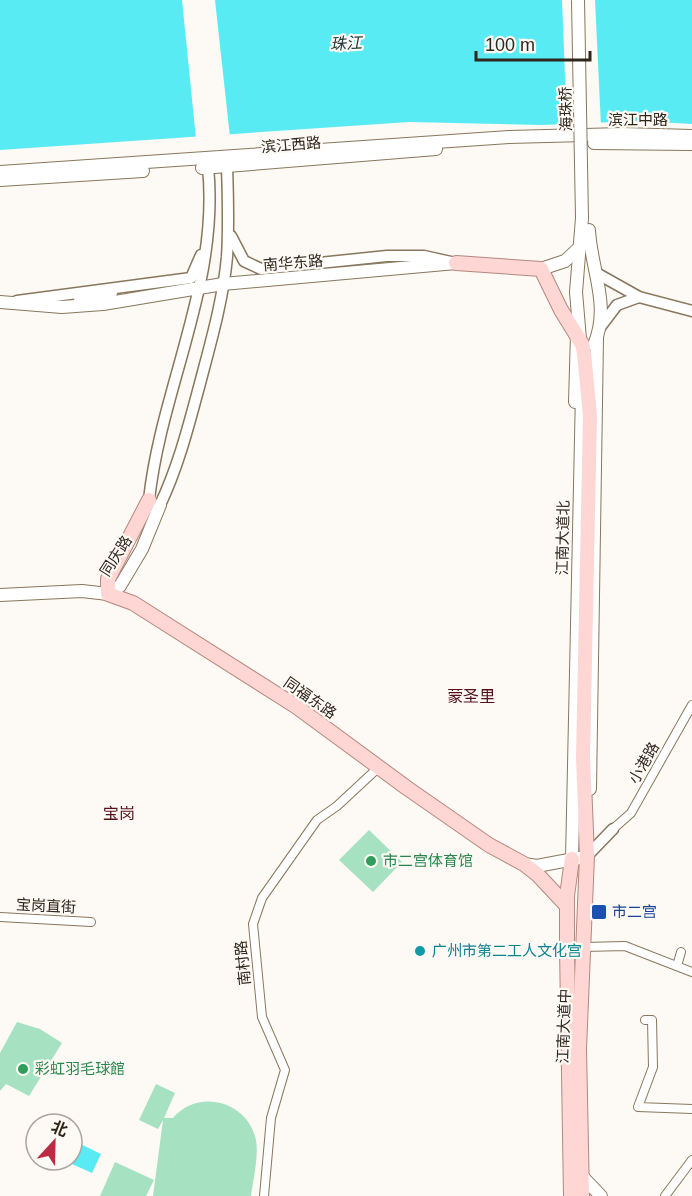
<svg xmlns="http://www.w3.org/2000/svg" width="692" height="1196" viewBox="0 0 692 1196" font-family="Arial,'Noto Sans SC',sans-serif">
	<rect width="100%" height="100%" fill="#fdf9f4"/>
	<g fill="#a6e2c1">
		<polygon points="369,830 402,862 373,892 339,860"/>
		<polygon points="17,1022 40,1029 62,1043 29,1096 6,1084 0,1091 0,1053"/>
		<path d="M 156,1084 L 175,1093 L 164,1118 L 173,1118 C 198,1088 248,1101 256,1140 C 259,1157 253,1179 251,1196 L 153,1196 L 163,1120 L 158,1129 L 139,1120 Z"/>
		<polygon points="115,1162 154,1180 146,1196 100,1196"/>
	</g>
	<g fill="#59ebf4">
		<polygon points="0,0 692,0 692,124 639,121 542,125 409,122 0,150"/>
		<polygon points="72,1140 101,1154 92,1173 63,1160 72,1160"/>
	</g>
	<g fill="#fdf9f4">
		<polygon points="182,0 215,0 230,137 196,139"/>
		<polygon points="562,0 595,0 601,126 567,127"/>
	</g>
	<g fill="none" stroke-linecap="round" stroke-linejoin="round">
		<defs>
			<g id="minor">
				<polyline points="613,829 631,813 692,705"/>
				<polyline points="0,917 91,922"/>
				<polyline points="584,947 625,946 692,972"/>
				<polyline points="677,966 681,952"/>
				<polyline points="645,1020 652,1020 653,1067 638,1107 692,1109"/>
				<polyline points="264,1196 271,1118 285,1070 262,1017 253,924 262,898 317,820 337,806 379,767"/>
				<polyline points="665,1196 692,1160"/>
			</g>
			<g id="tertiary">
				<polyline points="231,236 244,261 261,269 387,256 424,256 451,262"/>
				<polyline points="598,274 639,297 692,311"/>
				<polyline points="17,301 191,278 201,255"/>
				<polyline points="601,326 617,305 639,297"/>
				<path d="M 149,500 C 161,388 220,283 208,167 L 217,158 L 227,166 C 228,196 229,227 227,257 C 223,301 210,345 199,387 C 188,428 178,467 160,505"/>
				<polyline points="587,856 613,829"/>
			</g>
			<g id="secondary">
				<polyline points="594,143 692,144"/>
				<polyline points="202,168 436,149"/>
				<polyline points="0,172 509,137 622,134 692,136"/>
				<polyline points="0,180 143,171"/>
				<path d="M 589,230 C 591,270 611,305 594,345"/>
				<polyline points="541,269 565,261 580,247"/>
				<polyline points="80,298 111,293"/>
				<polyline points="0,302 62,307 103,304 223,284 456,263"/>
				<polyline points="580,339 576,292 582,218"/>
				<polyline points="575,402 577,334"/>
				<polyline points="0,595 82,591 108,594 120,586 142,549 160,505"/>
				<polyline points="590,789 597,338"/>
				<polyline points="572,859 582,392"/>
				<polyline points="524,864 537,866 579,858"/>
				<polyline points="577,1171 601,1196"/>
			</g>
			<g id="primary">
				<polyline points="456,263 541,269 561,310 582,344 584,353 590,416 583,758 587,856 579,1049 582,1196"/>
				<polyline points="149,500 108,579 108,594 133,603 297,707 407,788 489,845 524,864 538,875 567,906"/>
				<polyline points="571,1196 567,948 567,896 572,859"/>
			</g>
		</defs>
		<use href="#minor" stroke="#88775d" stroke-width="10"/>
		<use href="#tertiary" stroke="#88775d" stroke-width="13"/>
		<use href="#secondary" stroke="#88775d" stroke-width="14"/>
		<use href="#primary" stroke="#b5877f" stroke-width="16"/>
		<use href="#minor" stroke="#fff" stroke-width="8"/>
		<use href="#tertiary" stroke="#fff" stroke-width="10"/>
		<use href="#secondary" stroke="#fff" stroke-width="12"/>
		<use href="#primary" stroke="#fed6d3" stroke-width="14"/>
		<defs>
			<polyline id="secondary-bridge" points="578,0 582,218"/>
		</defs>
		<use href="#secondary-bridge" stroke="#88775d" stroke-width="14" stroke-linecap="butt"/>
		<use href="#secondary-bridge" stroke="#fff" stroke-width="12"/>
	</g>
	<g fill="#2e9e5b" stroke="#fdf9f4" stroke-width="2">
		<circle cx="371" cy="861" r="6"/>
		<circle cx="23" cy="1069" r="6"/>
	</g>
	<rect fill="#1a4fb4" stroke="#fdf9f4" stroke-width="2" x="591" y="904" width="16" height="16" rx="3"/>
	<circle fill="#0f9aa8" stroke="#fdf9f4" stroke-width="2" cx="420" cy="951" r="6"/>
	<g text-anchor="middle" stroke-width="4.5" stroke-linejoin="round" paint-order="stroke">
		<g font-size="15" fill="#2e271c" stroke="#fdf9f4">
			<text transform="translate(566 109) rotate(-91)" y="5">海珠桥</text>
			<text x="638" y="125">滨江中路</text>
			<text transform="translate(291 145) rotate(-5)" y="5">滨江西路</text>
			<text transform="translate(293 263) rotate(-5)" y="5">南华东路</text>
			<text transform="translate(563 538) rotate(-89)" y="5">江南大道北</text>
			<text transform="translate(116 556) rotate(-57)" y="5">同庆路</text>
			<text transform="translate(310 698) rotate(35)" y="5">同福东路</text>
			<text transform="translate(644 763) rotate(-60)" y="5">小港路</text>
			<text transform="translate(46 906) rotate(3)" y="5">宝岗直街</text>
			<text transform="translate(243 963) rotate(-96)" y="5">南村路</text>
			<text transform="translate(564 1026) rotate(-88)" y="5">江南大道中</text>
		</g>
		<g font-size="15" fill="#27864d" stroke="#fdf9f4" text-anchor="start">
			<text x="383" y="866">市二宫体育馆</text>
			<text x="35" y="1074">彩虹羽毛球館</text>
		</g>
		<g font-size="15" fill="#164399" stroke="#fdf9f4" text-anchor="start">
			<text x="612" y="917">市二宫</text>
		</g>
		<g font-size="15" fill="#0d838f" stroke="#fdf9f4" text-anchor="start">
			<text x="432" y="956">广州市第二工人文化宫</text>
		</g>
		<g font-size="16" font-style="italic" fill="#20383a" stroke="#fdf9f4">
			<text transform="translate(346 43) rotate(-3)" y="6">珠江</text>
		</g>
		<g font-size="16" fill="#55101a" stroke="#fdf9f4">
			<text x="471" y="702">蒙圣里</text>
			<text x="119" y="819">宝岗</text>
		</g>
	</g>
	<g transform="translate(54 1142) rotate(22)"><circle r="28" fill="#fdf9f4" stroke="#aaa59e" stroke-width="1.5"/>
	<path d="M0-4.5L10 22L0 15L-10 22Z" fill="#bc2b43"/>
	<text y="-9" font-size="16" font-weight="bold" text-anchor="middle" fill="#2e271c">北</text>
	</g>
	<path d="M476 51v9h114v-9" fill="none" stroke="#2e271c" stroke-width="3"/>
	<text x="485" y="51" font-size="18" fill="#2e271c" stroke="#fdf9f4" stroke-width="4.5" paint-order="stroke">100 m</text>
</svg>
